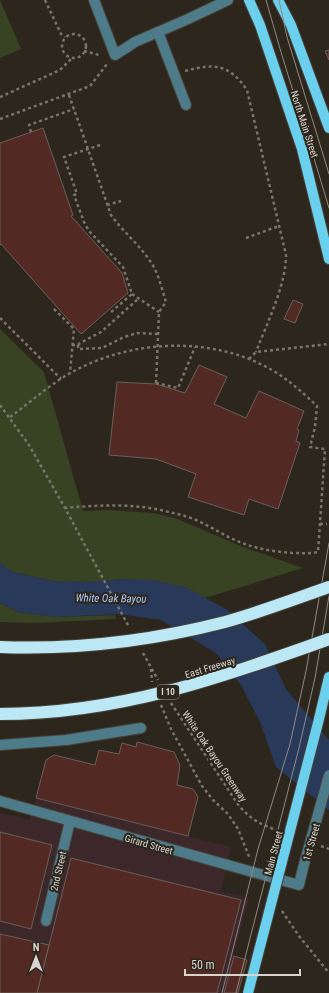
<svg xmlns="http://www.w3.org/2000/svg" width="329" height="993" viewBox="0 0 329 993" font-family="'Roboto Condensed',sans-serif">
	<rect width="100%" height="100%" fill="#2c261d"/>
	<polygon fill="#3c282b" points="137,742 174,752 180,765 177,785 193,789 198,797 188,836 231,847 221,891 249,898 231,965 234,966 227,993 0,993 0,813 30,820 46,760 54,755 95,765 99,750 119,754 122,743 136,747"/>
	<g fill="#384323">
		<polygon points="0,0 21,49 0,58"/>
		<polygon points="0,329 44,372 83,511 108,510 153,513 175,518 243,547 303,568 205,598 185,587 127,579 85,582 52,581 13,572 0,563"/>
		<polygon points="0,603 18,612 57,617 115,615 116,619 35,623 0,622"/>
	</g>
	<polygon fill="#28395a" points="0,563 13,572 52,581 85,582 127,579 152,580 185,587 226,609 265,644 286,689 329,740 329,810 276,767 260,722 241,685 216,653 161,620 119,614 57,617 18,612 0,603"/>
	<g fill="#522a23" stroke="#6c5e5b">
		<polygon points="329,50 329,60 325,51"/>
		<polygon points="43,128 73,215 71,216 122,273 128,293 81,334 1,244 0,245 0,143"/>
		<polygon points="293,300 303,304 295,323 284,319"/>
		<polygon points="199,365 227,377 214,404 246,418 259,391 304,411 297,429 299,430 296,441 300,443 278,509 249,499 244,515 188,497 196,474 156,459 109,455 117,382 156,384 185,393"/>
		<polygon points="137,742 174,752 180,765 177,785 193,789 198,797 188,836 36,798 46,760 54,755 95,765 99,750 119,754 122,743 136,747"/>
		<polygon points="0,832 52,845 31,929 0,921"/>
		<polygon points="71,858 241,900 217,993 37,993"/>
		<polygon points="0,934 49,945 37,993 0,993"/>
		<polygon points="234,956 247,960 238,993 224,993"/>
	</g>
	<g fill="none" stroke-linecap="round" stroke-linejoin="round">
		<defs>
			<g id="minor">
				<polyline points="94,0 115,55 135,42 188,19 228,0"/>
				<polyline points="158,32 186,105"/>
				<polyline points="0,745 66,740 141,728"/>
				<polyline points="0,801 299,885 303,868"/>
				<polyline points="46,921 70,821"/>
			</g>
			<g id="major">
				<polyline points="249,0 260,25 302,149 329,259"/>
				<polyline points="278,0 291,25 329,128"/>
				<polyline points="319,719 329,677"/>
			</g>
		</defs>
		<use href="#minor" stroke="#484239" stroke-width="12"/>
		<use href="#major" stroke="#484239" stroke-width="12"/>
		<g stroke="#79746c" stroke-width="2.5" stroke-dasharray="3 3" stroke-linecap="butt">
			<polyline points="45,0 61,34 65,37"/>
			<circle cx="74" cy="46" r="12"/>
			<polyline points="84,51 99,55"/>
			<path d="M 185,71 C 215,63 229,64 247,90 L 286,255 C 286,285 267,323 256,352"/>
			<path d="M 69,95 L 111,215 C 123,232 141,246 152,264 C 159,275 162,290 166,302 L 159,312 L 156,384"/>
			<polyline points="0,97 60,70 72,58"/>
			<polyline points="0,119 90,86 107,64"/>
			<polyline points="31,132 29,125 74,109"/>
			<polyline points="100,145 64,157 77,194 74,195 84,222 89,231 123,267 132,294 110,313"/>
			<polyline points="107,205 121,201"/>
			<polyline points="246,238 279,226"/>
			<polyline points="132,294 159,312"/>
			<polyline points="54,309 74,329 70,373"/>
			<polyline points="0,318 61,379"/>
			<polyline points="72,345 78,345 80,343 101,332 138,299"/>
			<polyline points="78,345 78,349 102,348 124,337 137,333 158,334"/>
			<polyline points="249,359 256,352 329,344"/>
			<polyline points="156,383 178,388 195,347"/>
			<polyline points="0,405 29,445 65,508 129,627"/>
			<path d="M 10,417 C 31,402 51,383 74,371 C 134,339 213,336 272,370 C 289,380 303,393 317,406 L 315,427 L 310,447 L 325,449 L 318,552 C 310,554 302,553 293,553 C 276,552 258,549 242,543 C 226,537 212,527 196,520 C 187,516 178,514 169,512 C 136,503 99,505 65,508"/>
			<polyline points="320,524 327,524"/>
			<polyline points="143,653 158,680"/>
			<polyline points="151,669 152,682"/>
			<path d="M 171,703 L 239,806 C 253,821 260,824 279,831"/>
			<polyline points="161,705 171,729 202,786 213,800 228,814 238,829 250,859"/>
			<polyline points="321,846 329,849"/>
			<polyline points="282,911 299,936 329,973"/>
		</g>
		<use href="#minor" stroke="#4d7b89" stroke-width="10"/>
		<use href="#major" stroke="#6ad0ed" stroke-width="10"/>
		<g stroke="#8f8a83" stroke-width="1">
			<path d="M 266,0 C 285,70 309,139 329,208"/>
			<polyline points="279,0 287,37 329,174"/>
			<polyline points="222,993 258,849 290,744 306,671 329,543"/>
			<polyline points="236,993 299,748 315,678 329,596"/>
		</g>
		<defs>
			<polyline id="minor-bridge" points="303,868 329,775"/>
			<polyline id="major-bridge" points="248,993 319,719"/>
			<g id="highway-bridge">
				<path d="M 0,647 C 77,650 151,641 225,622 C 261,612 295,599 329,587"/>
				<path d="M 0,714 C 117,714 221,678 329,639"/>
			</g>
		</defs>
		<use href="#minor-bridge" stroke="#484239" stroke-width="12" stroke-linecap="butt"/>
		<use href="#major-bridge" stroke="#484239" stroke-width="12" stroke-linecap="butt"/>
		<use href="#highway-bridge" stroke="#484239" stroke-width="14" stroke-linecap="butt"/>
		<use href="#minor-bridge" stroke="#4d7b89" stroke-width="10"/>
		<use href="#major-bridge" stroke="#6ad0ed" stroke-width="10"/>
		<use href="#highway-bridge" stroke="#bce7f5" stroke-width="12"/>
	</g>
	<g text-anchor="middle" stroke-width="4" stroke-linejoin="round" paint-order="stroke">
		<rect fill="#2c261d" stroke="#a49f98" stroke-width="1" x="157" y="685" width="22" height="14" rx="3"/>
		<g font-size="9" font-weight="bold" fill="#d8d3cd">
			<text x="168" y="695">I 10</text>
		</g>
		<g font-size="10" fill="#d8d3cd" stroke="#2c261d">
			<text transform="translate(305 124) rotate(72)" y="4">North Main Street</text>
			<text transform="translate(210 667) rotate(-17)" y="4">East Freeway</text>
			<text transform="translate(215 756) rotate(56)" y="4">White Oak Bayou Greenway</text>
			<text transform="translate(311 842) rotate(-74)" y="4">1st Street</text>
			<text transform="translate(149 844) rotate(16)" y="4">Girard Street</text>
			<text transform="translate(273 853) rotate(-75)" y="4">Main Street</text>
			<text transform="translate(58 871) rotate(-77)" y="4">2nd Street</text>
		</g>
		<g font-size="11" font-style="italic" fill="#aec8f8" stroke="#2c261d">
			<text transform="translate(111 598) rotate(1)" y="4">White Oak Bayou</text>
		</g>
	</g>
	<g transform="translate(36 957)" stroke="#2c261d" stroke-width="3" paint-order="stroke">
	<path d="M0-3L7 15L0 10L-7 15Z" fill="#d8d3cd"/>
	<text y="-6" font-size="11" font-weight="bold" text-anchor="middle" fill="#d8d3cd">N</text>
	</g>
	<path d="M185 969v6h115v-6" fill="none" stroke="#d8d3cd" stroke-width="2"/>
	<text x="191" y="969" font-size="12" fill="#d8d3cd" stroke="#2c261d" stroke-width="3" paint-order="stroke">50 m</text>
</svg>
